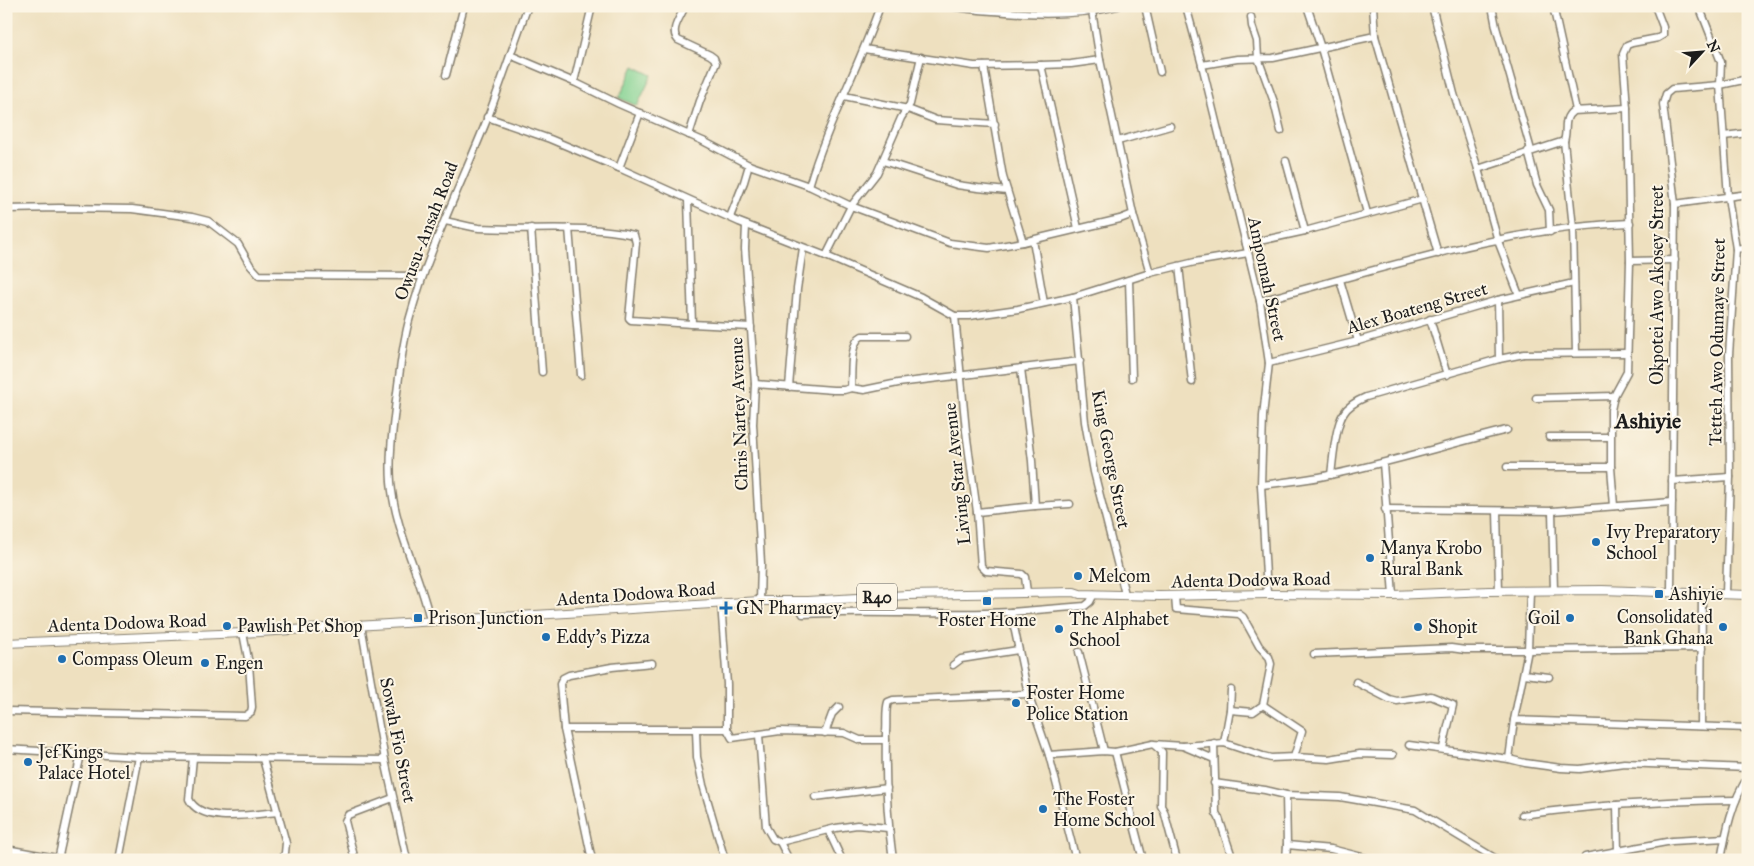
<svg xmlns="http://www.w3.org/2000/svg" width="1754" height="866" viewBox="0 0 1754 866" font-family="'IM FELL Great Primer',serif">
	<rect width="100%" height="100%" fill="#fcf5e5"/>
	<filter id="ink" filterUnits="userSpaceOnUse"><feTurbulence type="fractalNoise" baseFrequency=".02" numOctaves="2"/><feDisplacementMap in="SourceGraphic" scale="10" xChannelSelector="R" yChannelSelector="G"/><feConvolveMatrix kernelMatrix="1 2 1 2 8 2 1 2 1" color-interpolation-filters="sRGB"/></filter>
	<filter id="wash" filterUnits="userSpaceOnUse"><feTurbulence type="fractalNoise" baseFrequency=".0096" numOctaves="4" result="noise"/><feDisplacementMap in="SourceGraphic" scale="20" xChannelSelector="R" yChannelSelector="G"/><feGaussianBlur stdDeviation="1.12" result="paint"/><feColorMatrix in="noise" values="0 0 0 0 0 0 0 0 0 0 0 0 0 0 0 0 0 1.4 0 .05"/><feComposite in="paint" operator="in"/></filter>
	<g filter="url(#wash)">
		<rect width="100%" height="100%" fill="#eee0bf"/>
		<polygon fill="#82d291" stroke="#4f7756" points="634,66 652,75 637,106 619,98"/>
	</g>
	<g filter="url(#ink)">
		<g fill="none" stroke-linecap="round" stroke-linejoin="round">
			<defs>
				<g id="minor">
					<path d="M 685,6 C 681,17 669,30 678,40 L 710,55 L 714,58 L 716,63 L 700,101 L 689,135"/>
					<path d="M 952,6 C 965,9 980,10 994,11 C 1035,15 1078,16 1118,6"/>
					<polyline points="1145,6 1160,72"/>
					<polyline points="1186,6 1202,65 1260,301 1269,363 1263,416 1261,485 1267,594"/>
					<polyline points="1307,6 1321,48 1367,213"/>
					<polyline points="1373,6 1375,36 1438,254"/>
					<polyline points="1432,6 1454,94 1478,169 1498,241 1519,295"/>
					<polyline points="1492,6 1496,27 1531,150"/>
					<polyline points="1553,6 1576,110"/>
					<polyline points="1699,6 1721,62 1720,85 1728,197 1736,249 1729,355 1730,477 1726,593"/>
					<polyline points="1092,11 1100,60 1133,214 1150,273"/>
					<polyline points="1251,17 1252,26 1257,41 1258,58 1274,102 1281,131"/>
					<polyline points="864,49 974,66 1041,65 1078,228"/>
					<polyline points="510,55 574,82 619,104 703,141 749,165 809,186 851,206 950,243 989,248 1023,242 1120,219 1133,214"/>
					<polyline points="1041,65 1071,64 1100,60"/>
					<polyline points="1202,65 1237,59 1273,58 1375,36"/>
					<polyline points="984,66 1003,177 1023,242"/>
					<polyline points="446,75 464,6"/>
					<polyline points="574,82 592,6"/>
					<polyline points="844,96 908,109 936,120 995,124"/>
					<polyline points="640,113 619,168 739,222 826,256 921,297 955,316 969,316 1018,309 1073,297 1150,273 1195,262 1248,253"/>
					<polyline points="487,117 550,139 619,168"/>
					<polyline points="1724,136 1748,133"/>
					<polyline points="1118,141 1170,126"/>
					<path d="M 1564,141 C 1568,130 1562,119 1573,111 L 1627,108"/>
					<polyline points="1528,151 1537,185 1549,210 1550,232"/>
					<polyline points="883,161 957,185 978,188 1007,191"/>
					<polyline points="1286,161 1305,231"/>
					<polyline points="1478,169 1564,141 1573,228 1576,353"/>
					<path d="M 809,186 C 827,124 859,67 880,6"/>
					<polyline points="688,200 692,324 751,327"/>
					<polyline points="1675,204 1748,194"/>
					<polyline points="6,209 59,208 132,209 192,217 208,221 238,244 250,265 259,275 422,276"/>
					<polyline points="730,217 744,182 749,165"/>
					<path d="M 445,221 C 456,223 468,227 479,228 C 531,231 582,224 634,235 L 636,243 L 629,318 L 631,320 L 692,324"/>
					<polyline points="746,225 745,249 755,384 753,424 761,563 760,601"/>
					<polyline points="531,228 542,372"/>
					<polyline points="569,228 581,375"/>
					<polyline points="1033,240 1044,303"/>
					<polyline points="1246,244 1305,231 1423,199"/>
					<polyline points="1736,249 1748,247"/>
					<polyline points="826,256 851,206 877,173 901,118 910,104 921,57"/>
					<polyline points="1630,261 1675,260"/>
					<polyline points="1179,266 1192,382"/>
					<polyline points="1129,280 1132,378"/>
					<polyline points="1340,280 1358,341"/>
					<polyline points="1073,297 1085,422 1094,472 1125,594"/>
					<polyline points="1498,300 1499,359"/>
					<path d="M 1260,301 C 1379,270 1507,227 1630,223"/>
					<polyline points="955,316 966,431 977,512 981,566 986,571 1022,574 1025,577 1027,592"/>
					<polyline points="1430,319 1447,375"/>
					<polyline points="1269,363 1358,341 1498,300 1574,283"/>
					<polyline points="1021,368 1032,461 1035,506"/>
					<polyline points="755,384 833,390 844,390 851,388 864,390 898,383 1080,361"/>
					<polyline points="789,387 797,289 803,248"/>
					<path d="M 851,388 C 852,374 849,342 862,336 L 905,336"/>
					<polyline points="1536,398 1614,396"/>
					<polyline points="1549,437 1610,437"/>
					<polyline points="1383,463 1393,595"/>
					<polyline points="1507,467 1611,467"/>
					<path d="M 1331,475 C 1333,460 1335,425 1344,413 C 1348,406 1359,400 1366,397 L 1499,359 L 1524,354 L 1627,353"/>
					<polyline points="1672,481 1730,477"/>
					<path d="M 1261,485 C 1284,482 1307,480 1329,475 C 1389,463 1448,444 1507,430"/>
					<polyline points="1614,506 1611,467 1611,410 1614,396 1627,372 1630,261 1627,108 1623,54 1627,45 1632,43 1658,38 1663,35 1663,27 1655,6"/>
					<polyline points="1385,509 1552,511 1672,502"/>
					<polyline points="1497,511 1499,591"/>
					<polyline points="1552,511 1554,591"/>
					<polyline points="977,512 1035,506 1070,504"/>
					<polyline points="1530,591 1528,650 1514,720 1748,728"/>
					<polyline points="1671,592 1675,204 1663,104 1666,94 1672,89 1720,85 1748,79"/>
					<polyline points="1175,596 1176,609 1239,614 1243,617 1259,646 1269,657 1271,664 1263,705"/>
					<path d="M 796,601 L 803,614 C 872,610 942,616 1011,612 L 1028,694 L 1049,755 L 1076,860"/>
					<polyline points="1011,612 1085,606 1090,602 1094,594"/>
					<path d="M 430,620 C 420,574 395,531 391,482 C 389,454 393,427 396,400 C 400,372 402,344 410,317 C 429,248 462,183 488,117 C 502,80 514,43 528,6"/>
					<polyline points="361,625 385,760 407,860"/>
					<polyline points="1079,652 1104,751"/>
					<polyline points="1314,654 1451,648 1465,650 1528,650 1702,648"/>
					<polyline points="953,665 961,659 1018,650"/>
					<polyline points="1524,674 1549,677"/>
					<polyline points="1356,682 1389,699 1397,701 1431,696 1453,705 1443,748"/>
					<polyline points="6,711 245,716 251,712 252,707 249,664 243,633"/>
					<polyline points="1514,720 1509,759 1525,763 1561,768 1580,769 1624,763 1748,768"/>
					<polyline points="1701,726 1702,593"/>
					<polyline points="564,729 727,729 727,684 721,603"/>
					<polyline points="727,729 732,738 780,731 844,733 860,740 886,740"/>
					<polyline points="696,730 697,757 703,785 725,860"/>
					<polyline points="825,733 832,714 839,707"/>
					<polyline points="759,735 766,827 773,839 780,842 836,828 857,825 888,828"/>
					<polyline points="1214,743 1216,813 1219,818 1233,860"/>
					<polyline points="1224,743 1230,710 1231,690"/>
					<polyline points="1153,744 1162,752 1161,806 1164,811 1177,860"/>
					<polyline points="1409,745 1509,759"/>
					<polyline points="1183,746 1224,743 1263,756 1271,758 1294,757 1302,731 1263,705 1253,712 1230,710"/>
					<polyline points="6,749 139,757 385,760"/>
					<polyline points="1115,752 1143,860"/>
					<polyline points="1049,755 1104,751 1115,752 1153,744 1183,746 1214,759"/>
					<polyline points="1294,757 1329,759 1360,754 1393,755"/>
					<path d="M 193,758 L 189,799 C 201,825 254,814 278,812"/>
					<polyline points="263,759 286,843 285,853 282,860"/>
					<polyline points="1214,783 1265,790 1286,795 1340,797 1415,810 1498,860"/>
					<polyline points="815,797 887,788"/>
					<polyline points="1617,805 1618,851"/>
					<path d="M 1522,815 C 1593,805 1664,801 1736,800"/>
					<polyline points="828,830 842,860"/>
					<polyline points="780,842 789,860"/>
					<polyline points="1287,845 1331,849 1374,860"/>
					<polyline points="6,849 68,860"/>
					<polyline points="1585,857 1672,841 1725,838"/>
					<polyline points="58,860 81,754"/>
					<polyline points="119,860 139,757"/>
					<polyline points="355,860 345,821 348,815 393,798"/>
					<polyline points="592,860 564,729 560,684 563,678 569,675 612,667 652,663"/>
					<path d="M 893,860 C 887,818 885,775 886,732 C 887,723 885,711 888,702 L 893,700 L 1028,694"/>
					<polyline points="1286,860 1287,845 1286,795"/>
					<path d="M 1721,860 C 1726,831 1732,801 1748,777"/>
				</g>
				<polyline id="major" points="6,643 243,633 760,601 807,601 907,595 1074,592 1080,594 1160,596 1267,594 1393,595 1489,591 1602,590 1748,595"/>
			</defs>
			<use href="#minor" stroke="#857e6e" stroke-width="9"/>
			<use href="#major" stroke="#857e6e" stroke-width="10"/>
			<use href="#minor" stroke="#fff" stroke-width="6"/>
			<use href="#major" stroke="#fff" stroke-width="8"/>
		</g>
	</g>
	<g fill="#1f6fb2" stroke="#fcf5e5" stroke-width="2">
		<circle cx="1596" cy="542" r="5"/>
		<circle cx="1370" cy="558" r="5"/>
		<circle cx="1078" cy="576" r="5"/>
		<rect x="1654" y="589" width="10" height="10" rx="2.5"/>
		<rect x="982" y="596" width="10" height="10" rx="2.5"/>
		<path d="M723.5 600.5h5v5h5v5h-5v5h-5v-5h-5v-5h5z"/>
		<rect x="413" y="613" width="10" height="10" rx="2.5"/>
		<circle cx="1570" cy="618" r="5"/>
		<circle cx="227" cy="626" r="5"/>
		<circle cx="1418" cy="627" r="5"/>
		<circle cx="1723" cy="627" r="5"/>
		<circle cx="1059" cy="629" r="5"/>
		<circle cx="546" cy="637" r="5"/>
		<circle cx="62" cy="659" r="5"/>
		<circle cx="205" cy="663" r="5"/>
		<circle cx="1016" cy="703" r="5"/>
		<circle cx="28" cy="762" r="5"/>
		<circle cx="1043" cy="809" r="5"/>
	</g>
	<g text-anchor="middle" stroke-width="4" stroke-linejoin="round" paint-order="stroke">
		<rect fill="#fcf5e5" stroke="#5f5d58" stroke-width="1" x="857" y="583.5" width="40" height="27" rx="4"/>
		<g font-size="16" font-weight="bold" fill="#1c1c1c">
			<text x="877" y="603">R40</text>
		</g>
		<g font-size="18" fill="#1c1c1c" stroke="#fcf5e5">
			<text transform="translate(426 231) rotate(-69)" y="6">Owusu-Ansah Road</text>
			<text transform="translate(1267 279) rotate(78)" y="6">Ampomah Street</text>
			<text transform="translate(1657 285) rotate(-90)" y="6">Okpotei Awo Akosey Street</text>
			<text transform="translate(1417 308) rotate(-16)" y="6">Alex Boateng Street</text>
			<text transform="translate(1717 342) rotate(-89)" y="6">Tetteh Awo Odumaye Street</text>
			<text transform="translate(739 414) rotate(-92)" y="6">Chris Nartey Avenue</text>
			<text transform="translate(1111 459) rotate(79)" y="6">King George Street</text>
			<text transform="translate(957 474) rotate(-96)" y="6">Living Star Avenue</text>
			<text transform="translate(1251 580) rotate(-1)" y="6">Adenta Dodowa Road</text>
			<text transform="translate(636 594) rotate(-4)" y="6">Adenta Dodowa Road</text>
			<text transform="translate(127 623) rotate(-2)" y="6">Adenta Dodowa Road</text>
			<text transform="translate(398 740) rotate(79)" y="6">Sowah Fio Street</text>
		</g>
		<g font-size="18" fill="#1c1c1c" stroke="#fcf5e5" text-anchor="start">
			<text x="1606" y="538">Ivy Preparatory<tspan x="1606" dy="21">School</tspan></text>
			<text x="1380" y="554">Manya Krobo<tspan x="1380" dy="21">Rural Bank</tspan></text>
			<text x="1088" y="582">Melcom</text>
			<text x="1669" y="600">Ashiyie</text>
			<text x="736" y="614">GN Pharmacy</text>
			<text x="1713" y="623" text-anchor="end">Consolidated<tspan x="1713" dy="21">Bank Ghana</tspan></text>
			<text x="428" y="624">Prison Junction</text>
			<text x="1560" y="624" text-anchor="end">Goil</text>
			<text x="1069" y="625">The Alphabet<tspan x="1069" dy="21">School</tspan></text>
			<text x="987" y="626" text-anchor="middle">Foster Home</text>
			<text x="237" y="632">Pawlish Pet Shop</text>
			<text x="1428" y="633">Shopit</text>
			<text x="556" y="643">Eddy's Pizza</text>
			<text x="72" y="665">Compass Oleum</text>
			<text x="215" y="669">Engen</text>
			<text x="1026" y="699">Foster Home<tspan x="1026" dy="21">Police Station</tspan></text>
			<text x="38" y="758">JefKings<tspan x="38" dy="21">Palace Hotel</tspan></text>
			<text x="1053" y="805">The Foster<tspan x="1053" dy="21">Home School</tspan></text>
		</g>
		<g font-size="22" font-weight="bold" fill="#1c1c1c" stroke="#fcf5e5">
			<text x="1648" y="428">Ashiyie</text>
		</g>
	</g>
	<rect width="1754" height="866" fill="none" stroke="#fcf5e5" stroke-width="25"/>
	<g transform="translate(1702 52) rotate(64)" stroke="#fcf5e5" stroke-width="4" paint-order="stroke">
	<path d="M0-4L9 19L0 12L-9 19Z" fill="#1c1c1c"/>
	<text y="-8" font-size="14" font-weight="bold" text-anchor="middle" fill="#1c1c1c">N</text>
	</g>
</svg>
